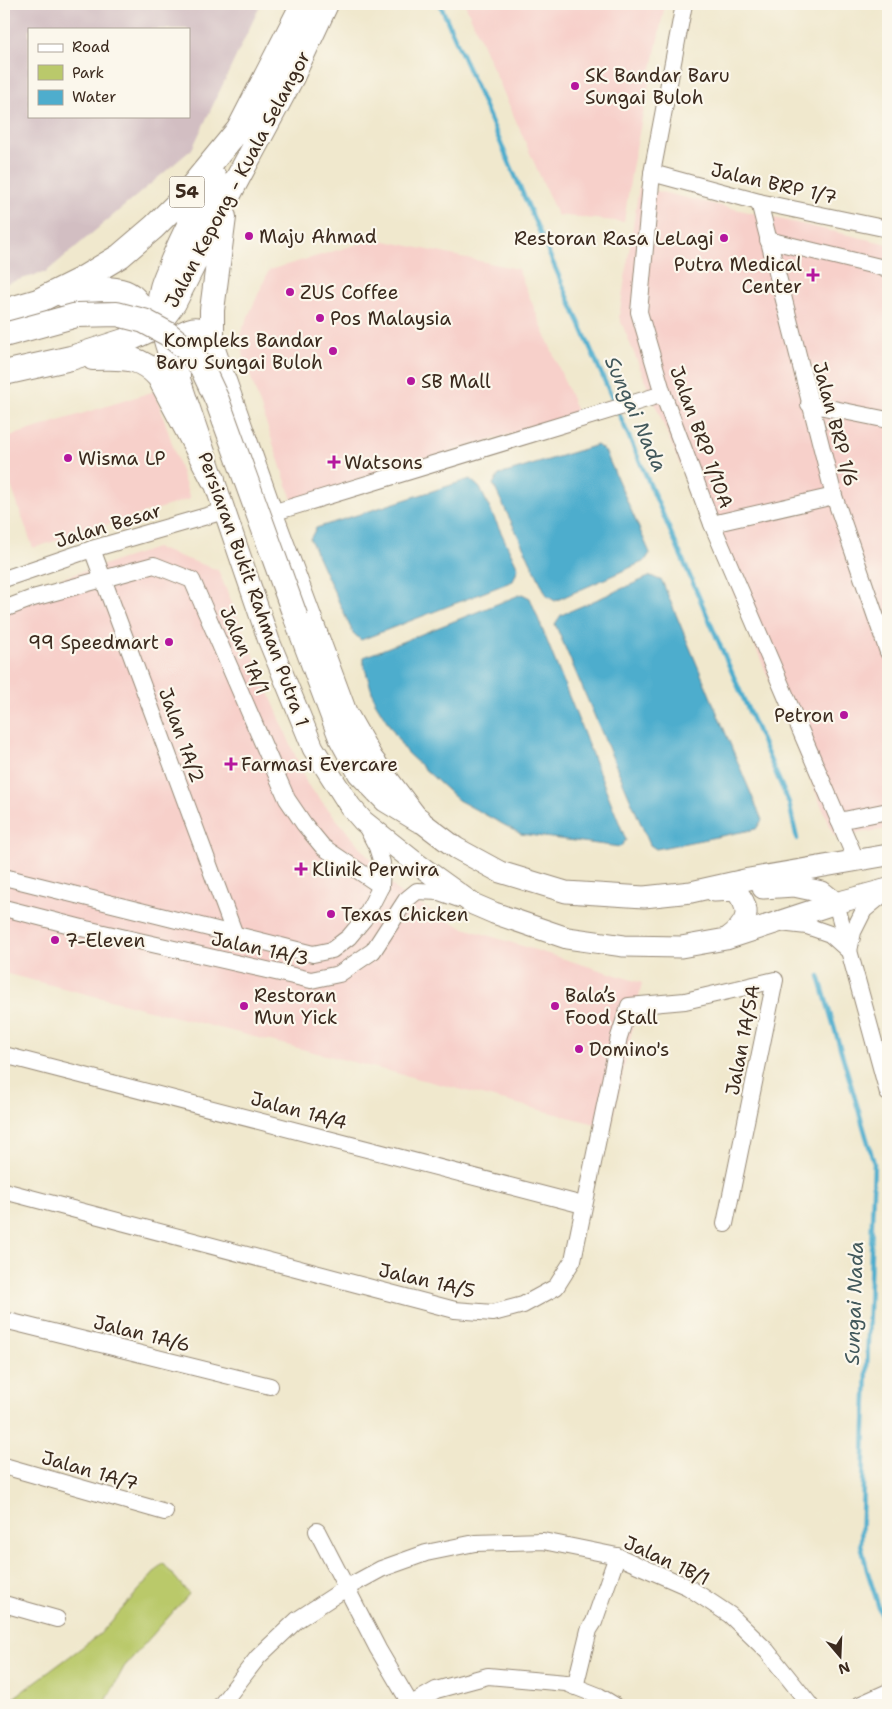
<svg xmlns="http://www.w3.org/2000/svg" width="892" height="1709" viewBox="0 0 892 1709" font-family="'Shantell Sans',sans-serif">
	<rect width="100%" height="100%" fill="#fbf7ec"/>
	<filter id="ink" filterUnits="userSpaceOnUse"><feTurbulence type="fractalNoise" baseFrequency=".02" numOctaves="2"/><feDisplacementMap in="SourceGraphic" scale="10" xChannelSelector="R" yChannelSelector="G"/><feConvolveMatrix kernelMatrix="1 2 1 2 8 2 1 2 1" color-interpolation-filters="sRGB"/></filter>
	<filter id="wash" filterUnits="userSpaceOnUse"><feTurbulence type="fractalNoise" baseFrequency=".0096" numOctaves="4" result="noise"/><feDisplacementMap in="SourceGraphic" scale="20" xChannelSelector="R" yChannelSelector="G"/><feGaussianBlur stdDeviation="1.12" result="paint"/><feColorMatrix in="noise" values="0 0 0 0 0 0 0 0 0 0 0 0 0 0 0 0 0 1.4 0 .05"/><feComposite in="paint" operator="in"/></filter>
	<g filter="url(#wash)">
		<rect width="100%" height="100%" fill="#f0e8cd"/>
		<g fill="#f7d0ca">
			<polygon points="465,4 665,4 632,168 624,222 557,215"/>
			<polygon points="639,187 888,244 888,829 834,836 619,317"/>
			<polygon points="376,239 518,269 578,414 292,500 238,339 269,270"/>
			<polygon points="155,391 190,499 33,548 4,466 4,438"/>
			<polygon points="156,548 218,570 307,784 399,893 461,927 642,983 611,1128 4,973 4,597"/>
		</g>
		<path fill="#d2bec2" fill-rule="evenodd" d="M 4,4 L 261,4 L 192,149 L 46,272 L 4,284 ZM 29,29 L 189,29 L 189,116 L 29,116 Z"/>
		<polygon fill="#bac96b" stroke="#7a7a44" points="163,1563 189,1594 124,1667 104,1705 4,1705 100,1634"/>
		<g fill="#4eadcd" stroke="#446c76">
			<polygon points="597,445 605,451 650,553 645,561 555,601 547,596 493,484 499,475"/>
			<polygon points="470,479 480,488 518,568 513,581 361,640 353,633 310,539 316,528"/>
			<polygon points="651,576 662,581 762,820 756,829 656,849 650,845 555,624 561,615"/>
			<polygon points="522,594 530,598 626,840 620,847 521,834 458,800 406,752 375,702 364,665 364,657"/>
		</g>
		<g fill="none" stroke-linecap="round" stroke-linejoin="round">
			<g stroke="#4eadcd" stroke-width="4.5">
				<polyline points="440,4 789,803 797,839"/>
				<polyline points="819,976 874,1163 861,1544 867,1570 888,1636"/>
			</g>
		</g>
	</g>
	<g filter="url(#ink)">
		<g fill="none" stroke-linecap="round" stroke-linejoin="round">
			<defs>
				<g id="minor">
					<polyline points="684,4 652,173 639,312 663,394 712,524 856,860"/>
					<polyline points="652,173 759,202 888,229"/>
					<polyline points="759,202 834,496 888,652"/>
					<polyline points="768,240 888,269"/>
					<polyline points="809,404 888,420"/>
					<polyline points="272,513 663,394"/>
					<polyline points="712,524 834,496"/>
					<polyline points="92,549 235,935"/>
					<polyline points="4,579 92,549 224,511"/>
					<polyline points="4,609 33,598 154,565 192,580 287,799 304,824 323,847 381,886"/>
					<polyline points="839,821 888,811"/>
					<polyline points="4,877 313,954 332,950 349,937 364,919 381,886 382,863 377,847 366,826"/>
					<polyline points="836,903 888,1093"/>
					<polyline points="4,908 86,929 311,980 339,974 373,951 406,900 417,891 439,892 459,899"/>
					<polyline points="780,923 807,926 830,934 849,951"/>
					<polyline points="849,951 853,932 864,910 887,891"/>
					<polyline points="4,1055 583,1205"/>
					<polyline points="4,1191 455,1310 493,1313 523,1305 556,1287 573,1260 619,1037 629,1006 685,1001 775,980 725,1224"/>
					<polyline points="4,1320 270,1386"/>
					<polyline points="4,1466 165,1512"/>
					<polyline points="317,1531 378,1649 411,1705"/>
					<polyline points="4,1604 57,1619"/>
					<polyline points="575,1687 589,1630 594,1622 617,1556"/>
					<polyline points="221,1705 258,1657 297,1620 346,1588 381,1569 426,1553 475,1543 543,1541 617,1556 688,1587 730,1615 767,1651 810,1705"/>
					<polyline points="410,1705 436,1690 488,1676 566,1683 599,1696 614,1705"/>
					<polyline points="859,1705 888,1692"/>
				</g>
				<g id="major">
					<path d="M 888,855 L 749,879 L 691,892 L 644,897 L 566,892 L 500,872 L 456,848 L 419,820 L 372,758 L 346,712 L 272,513 L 212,342 C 201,327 197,323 180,334 L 175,351 L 178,375 L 269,641 L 313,748 L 350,806 L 363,821 L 416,863 L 473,904 L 494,913 L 567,938 L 624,946 L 681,947 L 726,939 L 836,903 L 888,889"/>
					<polyline points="763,888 794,886 822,892 836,903"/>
					<path d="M 714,891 L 735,890 C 753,910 748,923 728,938"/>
				</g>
				<g id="highway">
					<path d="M 64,295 C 86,291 126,280 139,305 C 141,310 142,315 140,320 C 139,326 134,332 131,337"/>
					<polyline points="4,311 38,301 80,280 120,256 154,227 179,202 239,129 303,4"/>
					<polyline points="212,342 212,310 224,217"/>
					<path d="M 93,358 C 120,358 139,354 159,377 L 213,479"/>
					<polyline points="4,373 71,358 130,339 147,331 162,319 174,303 226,200 292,77 326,4"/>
					<path d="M 178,375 C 170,355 160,326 160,304 C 159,291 165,279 170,267 C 182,236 198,207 214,177"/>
					<polyline points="296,618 341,738 360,773 386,800 419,820"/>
				</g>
			</defs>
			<use href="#minor" stroke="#968976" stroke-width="18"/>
			<use href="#major" stroke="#968976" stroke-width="23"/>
			<use href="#highway" stroke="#968976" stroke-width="26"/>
			<use href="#minor" stroke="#fff" stroke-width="16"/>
			<use href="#major" stroke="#fff" stroke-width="21"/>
			<use href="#highway" stroke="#fff" stroke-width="24"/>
			<defs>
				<polyline id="highway-bridge" points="4,335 77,315 117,314 144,321 168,334 189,351 202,368 217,400 296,618"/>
			</defs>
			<use href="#highway-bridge" stroke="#968976" stroke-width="26" stroke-linecap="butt"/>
			<use href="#highway-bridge" stroke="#fff" stroke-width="24"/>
		</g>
	</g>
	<g fill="#b5179e" stroke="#fbf7ec" stroke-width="2">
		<circle cx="575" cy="86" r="5"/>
		<circle cx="249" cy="236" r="5"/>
		<circle cx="724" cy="238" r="5"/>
		<path d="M810.5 267.5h5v5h5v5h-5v5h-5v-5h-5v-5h5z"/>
		<circle cx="290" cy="292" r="5"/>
		<circle cx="320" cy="318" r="5"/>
		<circle cx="333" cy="351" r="5"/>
		<circle cx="411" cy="381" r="5"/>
		<circle cx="68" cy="458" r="5"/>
		<path d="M331.5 454.5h5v5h5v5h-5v5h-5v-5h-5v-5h5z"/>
		<circle cx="169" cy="642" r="5"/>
		<circle cx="844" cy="715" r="5"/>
		<path d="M228.5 756.5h5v5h5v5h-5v5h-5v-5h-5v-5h5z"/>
		<path d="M298.5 861.5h5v5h5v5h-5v5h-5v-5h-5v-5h5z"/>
		<circle cx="331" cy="914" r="5"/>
		<circle cx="55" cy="940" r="5"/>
		<circle cx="244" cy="1006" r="5"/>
		<circle cx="555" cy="1006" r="5"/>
		<circle cx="579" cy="1049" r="5"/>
	</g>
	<g text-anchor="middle" stroke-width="4.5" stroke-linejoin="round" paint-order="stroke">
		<rect fill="#fbf7ec" stroke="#75685c" stroke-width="1" x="169.5" y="176.5" width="35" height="31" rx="4"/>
		<g font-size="18" font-weight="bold" fill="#3b2a1e">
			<text x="187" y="198">54</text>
		</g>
		<g font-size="19" fill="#3b2a1e" stroke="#fbf7ec" text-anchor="start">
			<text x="585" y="82">SK Bandar Baru<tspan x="585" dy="22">Sungai Buloh</tspan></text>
			<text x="259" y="243">Maju Ahmad</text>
			<text x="714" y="245" text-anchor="end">Restoran Rasa LeLagi</text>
			<text x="802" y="271" text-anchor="end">Putra Medical<tspan x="802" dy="22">Center</tspan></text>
			<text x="300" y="299">ZUS Coffee</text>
			<text x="330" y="325">Pos Malaysia</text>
			<text x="323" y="347" text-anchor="end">Kompleks Bandar<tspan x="323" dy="22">Baru Sungai Buloh</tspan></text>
			<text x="421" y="388">SB Mall</text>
			<text x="78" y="465">Wisma LP</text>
			<text x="344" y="469">Watsons</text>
			<text x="159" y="649" text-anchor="end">99 Speedmart</text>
			<text x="834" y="722" text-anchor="end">Petron</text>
			<text x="241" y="771">Farmasi Evercare</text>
			<text x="312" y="876">Klinik Perwira</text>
			<text x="341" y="921">Texas Chicken</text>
			<text x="65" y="947">7-Eleven</text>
			<text x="254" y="1002">Restoran<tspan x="254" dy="22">Mun Yick</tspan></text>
			<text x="565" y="1002">Bala’s<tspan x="565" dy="22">Food Stall</tspan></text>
			<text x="589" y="1056">Domino's</text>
		</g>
		<g font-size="19" fill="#3b2a1e" stroke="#fbf7ec">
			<text transform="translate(237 179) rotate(-62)" y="7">Jalan Kepong - Kuala Selangor</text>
			<text transform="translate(774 183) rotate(13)" y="7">Jalan BRP 1/7</text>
			<text transform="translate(836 424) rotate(75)" y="7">Jalan BRP 1/6</text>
			<text transform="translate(702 437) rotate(70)" y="7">Jalan BRP 1/10A</text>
			<text transform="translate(108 525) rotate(-17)" y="7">Jalan Besar</text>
			<text transform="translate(254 589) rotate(70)" y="7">Persiaran Bukit Rahman Putra 1</text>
			<text transform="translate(245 650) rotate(66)" y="7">Jalan 1A/1</text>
			<text transform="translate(182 735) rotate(70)" y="7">Jalan 1A/2</text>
			<text transform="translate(260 948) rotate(12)" y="7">Jalan 1A/3</text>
			<text transform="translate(742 1040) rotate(-79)" y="7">Jalan 1A/5A</text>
			<text transform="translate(299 1110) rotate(15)" y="7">Jalan 1A/4</text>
			<text transform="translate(427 1280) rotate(13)" y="7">Jalan 1A/5</text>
			<text transform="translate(142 1333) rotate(14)" y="7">Jalan 1A/6</text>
			<text transform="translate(90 1470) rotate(16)" y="7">Jalan 1A/7</text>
			<text transform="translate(667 1560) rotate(25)" y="7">Jalan 1B/1</text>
		</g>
		<g font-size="20" font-style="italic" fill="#42585b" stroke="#fbf7ec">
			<text transform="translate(636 414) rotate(66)" y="7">Sungai Nada</text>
			<text transform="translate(854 1303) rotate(-88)" y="7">Sungai Nada</text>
		</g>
	</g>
	<rect width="892" height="1709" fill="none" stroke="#fbf7ec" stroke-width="20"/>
	<rect x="28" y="28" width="162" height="90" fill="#fbf7ec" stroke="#aea59a"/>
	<rect x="38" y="44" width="25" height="8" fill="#ffffff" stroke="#aea59a"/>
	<text x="72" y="52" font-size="15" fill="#3b2a1e">Road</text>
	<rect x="38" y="65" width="25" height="15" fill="#bac96b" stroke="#aea59a"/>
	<text x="72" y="78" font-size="15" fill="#3b2a1e">Park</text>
	<rect x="38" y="90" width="25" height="15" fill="#4eadcd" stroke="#aea59a"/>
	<text x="72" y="102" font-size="15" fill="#3b2a1e">Water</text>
	<g transform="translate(840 1656) rotate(161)" stroke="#fbf7ec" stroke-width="4" paint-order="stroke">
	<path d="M0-4L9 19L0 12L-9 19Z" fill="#3b2a1e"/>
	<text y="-8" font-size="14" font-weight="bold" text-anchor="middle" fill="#3b2a1e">N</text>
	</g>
</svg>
